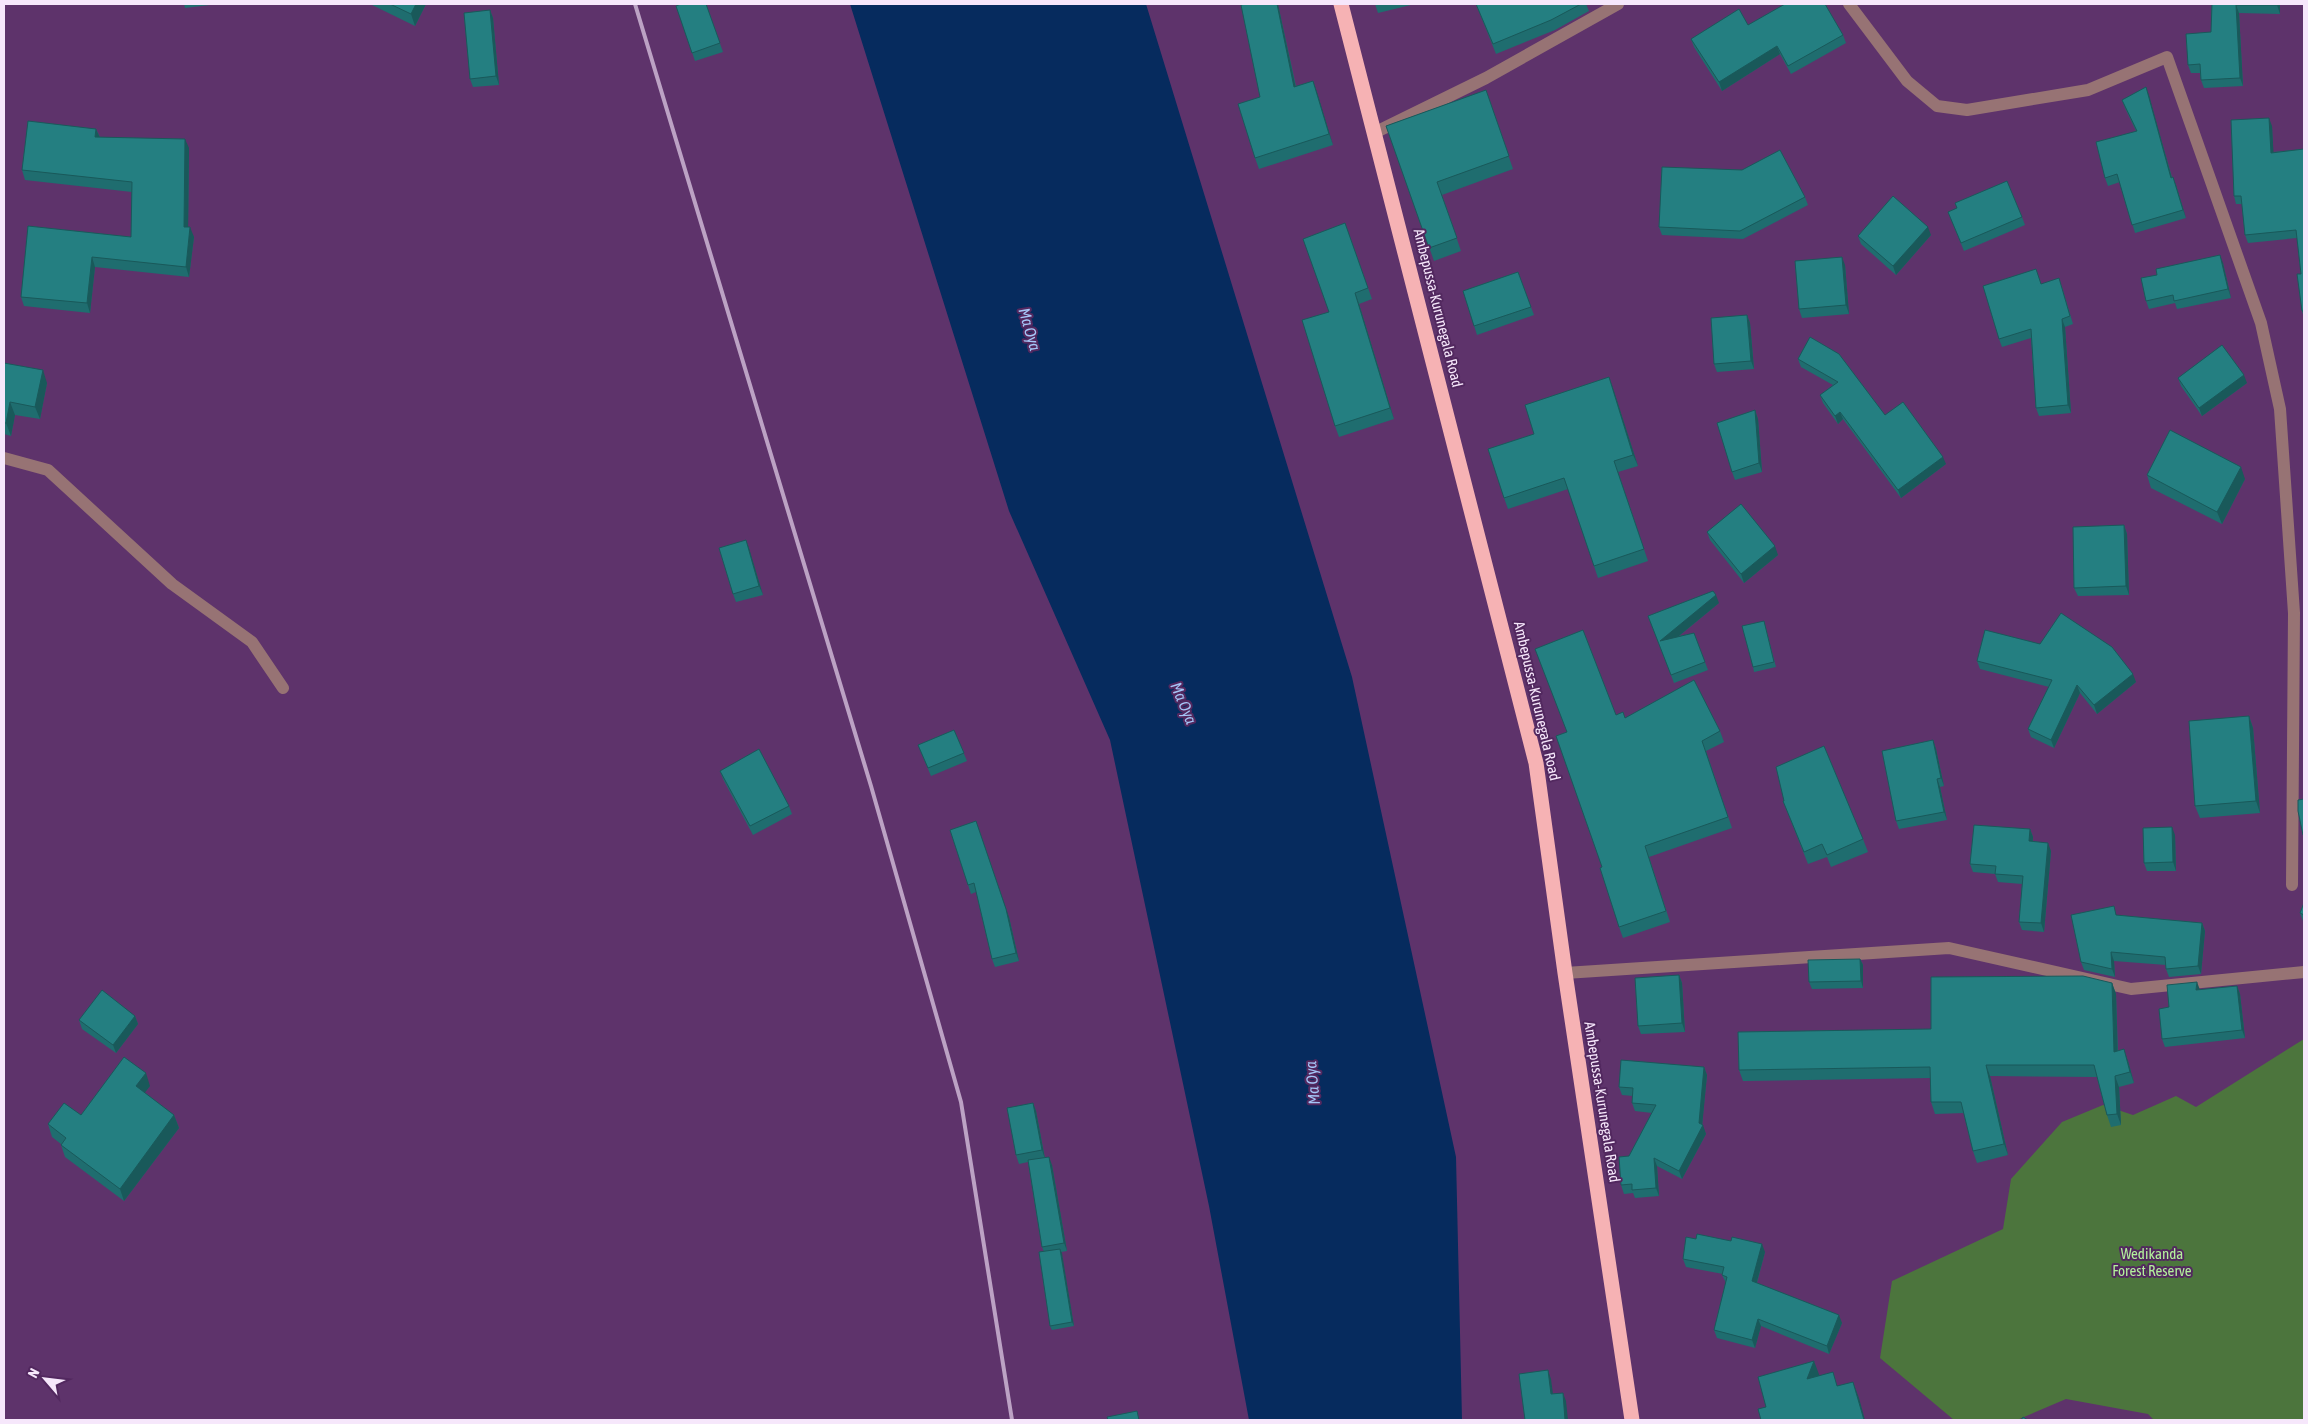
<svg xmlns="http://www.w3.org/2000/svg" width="2308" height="1424" viewBox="0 0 2308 1424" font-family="'Asap Condensed',sans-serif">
	<rect width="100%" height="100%" fill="#5e336b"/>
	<polygon fill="#4c753d" points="2304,1039 2304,1420 2154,1420 2148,1414 2066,1399 2017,1420 1954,1420 1880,1358 1892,1281 2003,1229 2011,1179 2062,1122 2103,1105 2133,1115 2176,1096 2196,1107"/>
	<polygon fill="#062b5e" points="850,4 1146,4 1352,677 1456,1157 1462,1420 1249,1420 1209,1206 1110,740 1009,511"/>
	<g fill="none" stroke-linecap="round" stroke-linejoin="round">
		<g stroke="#977374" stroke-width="12">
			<polyline points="1849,4 1907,81 1937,106 1967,110 2088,90 2167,57 2261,323 2280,409 2294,613 2292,885"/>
			<polyline points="1374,133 1486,78 1618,4"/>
			<polyline points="4,458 48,470 172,584 252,642 283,688"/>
			<polyline points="1565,973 1949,948 2131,989 2304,972"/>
		</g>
		<polyline stroke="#f6b2b4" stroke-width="15" points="1341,4 1536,763 1565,973 1632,1420"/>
		<polyline stroke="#bca2c4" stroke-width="4" points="635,4 871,786 961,1102 1012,1420"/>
	</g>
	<g fill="#1f6d6f">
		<polygon points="184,4 218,4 185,8"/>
		<polygon points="370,4 426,4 415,26"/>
		<polygon points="706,4 723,52 695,61 676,6"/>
		<polygon points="1375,4 1415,4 1378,13"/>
		<polygon points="1476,4 1586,4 1589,11 1555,30 1496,54"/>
		<polygon points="2212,4 2280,4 2280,14 2239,13 2243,86 2204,88 2201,80 2200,73 2191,73 2188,65 2211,32"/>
		<polygon points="1279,9 1296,86 1313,81 1333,145 1259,169 1255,158 1260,97"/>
		<polygon points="490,10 493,18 499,85 473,87 470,79"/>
		<polygon points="1843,35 1846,43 1791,74 1780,54 1722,91 1694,47 1691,39"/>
		<polygon points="2146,87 2172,177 2176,185 2186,218 2135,233 2120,182 2108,186 2105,178 2136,131 2125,108 2122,100"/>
		<polygon points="1486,90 1513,169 1442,195 1461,251 1434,261 1386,126"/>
		<polygon points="2272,126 2273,152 2304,149 2304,318 2302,311 2301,274 2297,238 2248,243 2245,235 2242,204 2236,204 2234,196"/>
		<polygon points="96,129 100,137 189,148 188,227 194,237 189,277 95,267 90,313 24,306 21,297 28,226 131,237 132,192 25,180 22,170"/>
		<polygon points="1742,170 1805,197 1808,205 1743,239 1662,235 1659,227"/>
		<polygon points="1948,212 2022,217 2025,225 1964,251"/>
		<polygon points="1345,223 1372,299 1359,304 1394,419 1339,437 1335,426 1329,312"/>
		<polygon points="1931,235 1896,275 1861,244 1858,236"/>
		<polygon points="2223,263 2231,298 2177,309 2175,303 2149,309 2146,301"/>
		<polygon points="1845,265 1849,314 1802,318 1799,309"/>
		<polygon points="1518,272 1534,315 1477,335 1463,291"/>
		<polygon points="2041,284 2062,287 2073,324 2065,327 2071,413 2039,416 2036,408 2031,338 2002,347 1999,339"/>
		<polygon points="1747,315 1750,323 1754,369 1717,372 1714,364"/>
		<polygon points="1810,337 1885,415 1946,464 1901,498 1843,419 1838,424 1823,403 1820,395 1833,385 1801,367 1798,359"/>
		<polygon points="4,363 47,383 40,419 15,415 11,436 4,434"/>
		<polygon points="1609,377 1638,466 1618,472 1648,561 1598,578 1568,489 1508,509 1504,498 1534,434"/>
		<polygon points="2178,378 2247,383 2202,416 2181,386"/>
		<polygon points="1755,410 1758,419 1762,472 1735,480 1732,472"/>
		<polygon points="2147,475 2245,479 2222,524 2151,488"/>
		<polygon points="2124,525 2127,534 2129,595 2078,596 2074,588"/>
		<polygon points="1707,532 1778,555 1744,583 1710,540"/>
		<polygon points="746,540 763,595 736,602 733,594"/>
		<polygon points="1719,603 1679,636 1694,633 1708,670 1674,683 1648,616"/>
		<polygon points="1764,621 1776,667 1754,672 1753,667"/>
		<polygon points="1977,661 2136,682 2097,714 2080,693 2054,748 2031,737 2028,729 2049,687 1980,669"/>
		<polygon points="1616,715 1625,718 1720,731 1724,742 1706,751 1732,828 1649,857 1670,922 1623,938 1619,927 1602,867"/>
		<polygon points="2249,716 2253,728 2260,813 2200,818 2195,806"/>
		<polygon points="954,730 967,761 931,776 918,745"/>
		<polygon points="1933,740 1936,749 1944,786 1940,787 1947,820 1899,829 1896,821"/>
		<polygon points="720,771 789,806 792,814 753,835 723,779"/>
		<polygon points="1783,801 1863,839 1868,852 1831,867 1827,857 1808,864"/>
		<polygon points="2030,829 2033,837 2033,842 2051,851 2044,932 2022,930 2019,922 2022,884 1998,882 1995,874 1973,872 1970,864"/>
		<polygon points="950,830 1009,917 1019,961 995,967 992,959 976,892 971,894"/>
		<polygon points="2175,835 2176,871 2147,871 2144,863"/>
		<polygon points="2304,903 2304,922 2303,921 2300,913"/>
		<polygon points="2117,915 2202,923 2205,931 2201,974 2169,977 2166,969 2166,965 2114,961 2115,977 2084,970 2081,962"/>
		<polygon points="1860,959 1863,965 1863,988 1812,989 1809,982"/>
		<polygon points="1679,975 1682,983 1685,1032 1641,1034 1638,1026"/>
		<polygon points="2112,983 2116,994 2118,1051 2128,1061 2134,1083 2119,1087 2121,1125 2111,1127 2107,1115 2097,1077 1990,1076 2008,1155 1977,1163 1973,1151 1964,1113 1935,1114 1931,1102 1931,1078 1743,1081 1739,1070 1931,1029"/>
		<polygon points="2237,986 2240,994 2245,1038 2165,1047 2162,1039 2169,1007 2200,990"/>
		<polygon points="135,1016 138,1024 116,1053 82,1029 79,1020"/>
		<polygon points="1704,1067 1707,1075 1702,1125 1706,1134 1682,1179 1657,1166 1659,1196 1635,1198 1633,1193 1624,1194 1621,1185 1629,1156 1652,1113 1635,1111 1632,1103 1633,1096 1622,1095 1619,1087"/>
		<polygon points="150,1086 144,1093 174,1115 179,1128 124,1201 65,1157 61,1145 61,1144 52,1137 48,1124 81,1115"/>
		<polygon points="1033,1103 1036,1111 1045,1158 1052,1165 1067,1251 1061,1252 1074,1326 1052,1330 1050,1326 1044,1252 1042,1247 1028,1162 1019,1164 1016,1155"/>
		<polygon points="1765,1252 1757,1283 1842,1323 1829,1354 1761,1326 1755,1348 1717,1338 1714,1330 1726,1283 1722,1275 1723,1274 1686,1267 1683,1259"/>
	</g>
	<g fill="#19595a">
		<polygon points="416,4 426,4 415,26 411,14"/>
		<polygon points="1277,4 1278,4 1279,9 1298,98 1294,87"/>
		<polygon points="2277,4 2280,4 2280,14 2277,5"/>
		<polygon points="2236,5 2239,13 2243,86 2240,78"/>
		<polygon points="490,10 493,18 499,85 496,76"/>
		<polygon points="1777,46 1780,54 1722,91 1719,82"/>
		<polygon points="1313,81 1317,92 1333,145 1329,134"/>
		<polygon points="2146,87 2149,95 2174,186 2171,178"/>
		<polygon points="2269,118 2272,126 2274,161 2271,153"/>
		<polygon points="96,129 100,138 95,137"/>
		<polygon points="185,139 189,148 188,237 184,227"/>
		<polygon points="2173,177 2176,185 2186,218 2183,210"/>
		<polygon points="190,227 194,237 189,277 186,267"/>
		<polygon points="1928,227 1931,235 1896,275 1893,266"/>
		<polygon points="2220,255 2223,263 2231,298 2228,289"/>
		<polygon points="92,257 95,267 90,313 87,303"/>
		<polygon points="1842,257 1845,265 1849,314 1846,305"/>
		<polygon points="1355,293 1359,304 1394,419 1390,408"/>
		<polygon points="1747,315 1750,323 1754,369 1751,361"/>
		<polygon points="2062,319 2065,327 2071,413 2068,405"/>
		<polygon points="43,370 47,383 40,419 35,407"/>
		<polygon points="2244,375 2247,383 2202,416 2199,408"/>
		<polygon points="1609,377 1613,388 1638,466 1633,455"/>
		<polygon points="10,402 15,415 11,436 6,423"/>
		<polygon points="1755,410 1758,419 1762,472 1759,463"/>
		<polygon points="1840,412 1843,419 1838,424 1835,416"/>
		<polygon points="1943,457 1946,464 1901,498 1898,490"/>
		<polygon points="2241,467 2245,479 2222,524 2217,512"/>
		<polygon points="2124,525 2127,534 2129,595 2126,586"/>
		<polygon points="746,540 749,548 763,595 759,586"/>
		<polygon points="1775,546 1778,555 1744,583 1741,574"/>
		<polygon points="1716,595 1719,603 1663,649 1660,641"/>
		<polygon points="2133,674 2136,682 2097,714 2094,705"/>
		<polygon points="2077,685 2080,693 2054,748 2051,740"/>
		<polygon points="2249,716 2253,728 2260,813 2256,801"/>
		<polygon points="1933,740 1936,749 1944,786 1941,778"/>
		<polygon points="1937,779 1940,787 1947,820 1944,812"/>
		<polygon points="976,821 1009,917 1019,961 1016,953"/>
		<polygon points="2172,827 2175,835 2176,871 2173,862"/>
		<polygon points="2030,829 2033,837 2032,850 2029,841"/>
		<polygon points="2048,843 2051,851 2044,932 2041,923"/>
		<polygon points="2202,923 2205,931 2201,974 2198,966"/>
		<polygon points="2111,952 2114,961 2115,977 2112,969"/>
		<polygon points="1860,959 1863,965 1863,988 1861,981"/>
		<polygon points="1679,975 1682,983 1685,1032 1682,1023"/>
		<polygon points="2197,982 2200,990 2196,990"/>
		<polygon points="2112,983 2116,994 2118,1063 2114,1052"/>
		<polygon points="2237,986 2240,994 2245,1038 2242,1030"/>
		<polygon points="135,1016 138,1024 116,1053 113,1045"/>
		<polygon points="2124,1049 2128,1061 2134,1083 2130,1072"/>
		<polygon points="1986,1065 1990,1076 2008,1155 2004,1144"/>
		<polygon points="1704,1067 1707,1075 1702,1127 1703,1125 1706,1134 1682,1179 1679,1171 1699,1123"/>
		<polygon points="146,1073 150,1086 140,1099 136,1086"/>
		<polygon points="2115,1076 2119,1087 2121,1125 2117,1114"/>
		<polygon points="1033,1103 1036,1111 1045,1159 1042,1150"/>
		<polygon points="174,1115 179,1128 124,1201 120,1189"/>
		<polygon points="1049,1157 1052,1165 1067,1251 1064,1243"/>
		<polygon points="1654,1158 1657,1166 1659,1196 1656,1188"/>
		<polygon points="1762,1244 1765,1252 1755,1289 1752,1281"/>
		<polygon points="1060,1249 1062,1253 1074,1326 1072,1322"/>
		<polygon points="1839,1315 1842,1323 1829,1354 1827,1346"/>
		<polygon points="1758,1319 1761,1326 1755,1348 1752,1340"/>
		<polygon points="1814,1361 1820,1377 1807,1379"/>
		<polygon points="1548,1370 1551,1379 1554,1402 1551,1394"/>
		<polygon points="1853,1382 1859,1398 1865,1420 1864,1420"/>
		<polygon points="1563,1393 1566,1401 1568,1420 1565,1420"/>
	</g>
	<g fill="#247f81" stroke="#19595a">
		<polygon points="390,4 416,4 411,14"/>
		<polygon points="681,4 706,4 720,43 692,53 676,6"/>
		<polygon points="1245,4 1277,4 1294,87 1313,81 1329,134 1255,158 1238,104 1260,97 1241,5"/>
		<polygon points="1476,4 1581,4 1551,20 1493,44"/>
		<polygon points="1785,4 1825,4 1843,35 1788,66 1777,46 1719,82 1691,39 1739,9 1748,25"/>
		<polygon points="2212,4 2277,4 2277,5 2236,5 2240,78 2201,80 2200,64 2188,65 2186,34 2211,32"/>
		<polygon points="490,10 496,76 470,79 464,13"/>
		<polygon points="2146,87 2171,178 2173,177 2183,210 2132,225 2117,174 2105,178 2096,142 2137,131 2122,100"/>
		<polygon points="1486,90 1509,156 1437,182 1457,238 1429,248 1386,126"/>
		<polygon points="2269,118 2271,153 2304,149 2304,311 2302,311 2297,274 2301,274 2296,230 2245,235 2241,196 2234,196 2231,120"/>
		<polygon points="28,121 96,129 95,137 185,139 184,227 190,227 186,267 92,257 87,303 21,297 28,226 131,237 132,182 22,170"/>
		<polygon points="1780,150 1805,197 1740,231 1659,227 1662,167 1742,170"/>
		<polygon points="2007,181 2022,217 1961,243 1948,212 1957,208 1955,203"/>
		<polygon points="1893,196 1928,227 1893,266 1858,236"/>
		<polygon points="1345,223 1368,288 1355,293 1390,408 1335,426 1302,320 1329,312 1303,239"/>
		<polygon points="2220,255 2228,289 2174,301 2173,295 2146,301 2141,278 2157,275 2156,269"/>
		<polygon points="1842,257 1846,305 1799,309 1795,261"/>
		<polygon points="2036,269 2041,284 2059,278 2070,316 2062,319 2068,405 2036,408 2031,329 1999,339 1983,286"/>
		<polygon points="1518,272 1531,307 1474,326 1463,291"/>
		<polygon points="1747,315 1751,361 1714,364 1711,318"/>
		<polygon points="1810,337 1839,354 1885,415 1903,402 1943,457 1898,490 1840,412 1835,416 1820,395 1838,382 1798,359"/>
		<polygon points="2222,345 2244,375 2199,408 2178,378"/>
		<polygon points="4,363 43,370 35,407 10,402 6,423 4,423"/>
		<polygon points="1609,377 1633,455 1614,461 1644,549 1594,566 1564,478 1504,498 1488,449 1534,434 1525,405"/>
		<polygon points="1755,410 1759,463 1732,472 1717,423"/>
		<polygon points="2170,430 2241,467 2217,512 2147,475"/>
		<polygon points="1741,504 1775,546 1741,574 1707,532"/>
		<polygon points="2124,525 2126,586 2074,588 2073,527"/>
		<polygon points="746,540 759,586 733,594 719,548"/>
		<polygon points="1713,591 1716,595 1660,641 1694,633 1705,662 1671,675 1648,616"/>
		<polygon points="2061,613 2112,647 2133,674 2094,705 2077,685 2051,740 2028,729 2052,680 1977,661 1985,630 2040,644"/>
		<polygon points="1764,621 1774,662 1753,667 1742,626"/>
		<polygon points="1583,630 1616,715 1623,712 1625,718 1694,680 1720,731 1702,741 1728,817 1645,846 1666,911 1619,927 1600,868 1602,867 1556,736 1567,732 1535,649"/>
		<polygon points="2249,716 2256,801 2195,806 2189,721"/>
		<polygon points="954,730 964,753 928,768 918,745"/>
		<polygon points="1933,740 1941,778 1937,779 1944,812 1896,821 1882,751"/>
		<polygon points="1824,746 1863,839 1827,855 1822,844 1804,852 1783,801 1784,801 1776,767"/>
		<polygon points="759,749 789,806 750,826 720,771"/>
		<polygon points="2304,799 2304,834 2303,835 2298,811 2298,800"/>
		<polygon points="976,821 1006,909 1016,953 992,959 974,883 968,885 950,830"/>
		<polygon points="1974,825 2030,829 2029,841 2048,843 2041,923 2019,922 2023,876 1995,874 1996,866 1970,864"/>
		<polygon points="2172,827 2173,862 2144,863 2143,828"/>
		<polygon points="2304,903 2304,915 2300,913"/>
		<polygon points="2114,906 2116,915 2202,923 2198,966 2166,969 2165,957 2111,952 2112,969 2081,962 2071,915"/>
		<polygon points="1860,959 1861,981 1809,982 1808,960"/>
		<polygon points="1679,975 1682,1023 1638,1026 1635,978"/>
		<polygon points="2083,976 2112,983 2114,1052 2124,1049 2130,1072 2115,1076 2117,1114 2107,1115 2094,1065 1986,1065 2004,1144 1973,1151 1961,1102 1931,1102 1930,1067 1739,1070 1738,1032 1931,1029 1931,977"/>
		<polygon points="2197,982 2196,990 2237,986 2242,1030 2162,1039 2159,1009 2169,1007 2167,985"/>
		<polygon points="102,990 135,1016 113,1045 79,1020"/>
		<polygon points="124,1057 146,1073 136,1086 174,1115 120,1189 61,1145 66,1138 48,1124 64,1103 81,1115"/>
		<polygon points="1621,1060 1704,1067 1699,1123 1703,1125 1679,1171 1654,1158 1656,1188 1632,1190 1632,1184 1621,1185 1619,1157 1629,1156 1656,1105 1632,1103 1633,1088 1619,1087"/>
		<polygon points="1033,1103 1042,1150 1016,1155 1007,1108"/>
		<polygon points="1049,1157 1064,1243 1042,1247 1028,1160"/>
		<polygon points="1697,1234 1731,1241 1732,1237 1762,1244 1752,1281 1839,1315 1827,1346 1758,1319 1752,1340 1714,1330 1727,1277 1722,1275 1724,1267 1683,1259 1686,1237 1696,1239"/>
		<polygon points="1060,1249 1072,1322 1050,1326 1039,1252"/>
		<polygon points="1814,1361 1807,1379 1833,1372 1837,1386 1853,1382 1864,1420 1761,1420 1758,1409 1766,1407 1758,1377"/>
		<polygon points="1548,1370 1551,1394 1563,1393 1565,1420 1525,1420 1519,1374"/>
		<polygon points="1137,1411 1139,1420 1108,1420 1107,1417"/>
		<polygon points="2023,1417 2028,1420 2021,1420"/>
	</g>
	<g text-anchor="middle" stroke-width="4" stroke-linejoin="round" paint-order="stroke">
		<g font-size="15" fill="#f6e7fb" stroke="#52285f">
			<text transform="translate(1438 308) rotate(76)" y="5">Ambepussa-Kurunegala Road</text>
			<text transform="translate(1537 701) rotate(77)" y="5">Ambepussa-Kurunegala Road</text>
			<text transform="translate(1602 1102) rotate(81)" y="5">Ambepussa-Kurunegala Road</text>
		</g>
		<g font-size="15" fill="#b2f09b" stroke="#52285f">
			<text x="2152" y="1259">Wedikanda<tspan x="2152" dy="17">Forest Reserve</tspan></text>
		</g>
		<g font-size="16" font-style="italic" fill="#a5c6f7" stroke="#52285f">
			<text transform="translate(1030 329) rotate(74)" y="6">Ma Oya</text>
			<text transform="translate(1184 703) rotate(67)" y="6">Ma Oya</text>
			<text transform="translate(1312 1083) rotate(-95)" y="6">Ma Oya</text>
		</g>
	</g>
	<rect width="2308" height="1424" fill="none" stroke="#f6e7fb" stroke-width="10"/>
	<g transform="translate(45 1379) rotate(298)" stroke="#52285f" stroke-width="4" paint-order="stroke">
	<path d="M0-4L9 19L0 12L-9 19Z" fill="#f6e7fb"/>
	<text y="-8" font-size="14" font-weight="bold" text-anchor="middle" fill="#f6e7fb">N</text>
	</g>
</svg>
